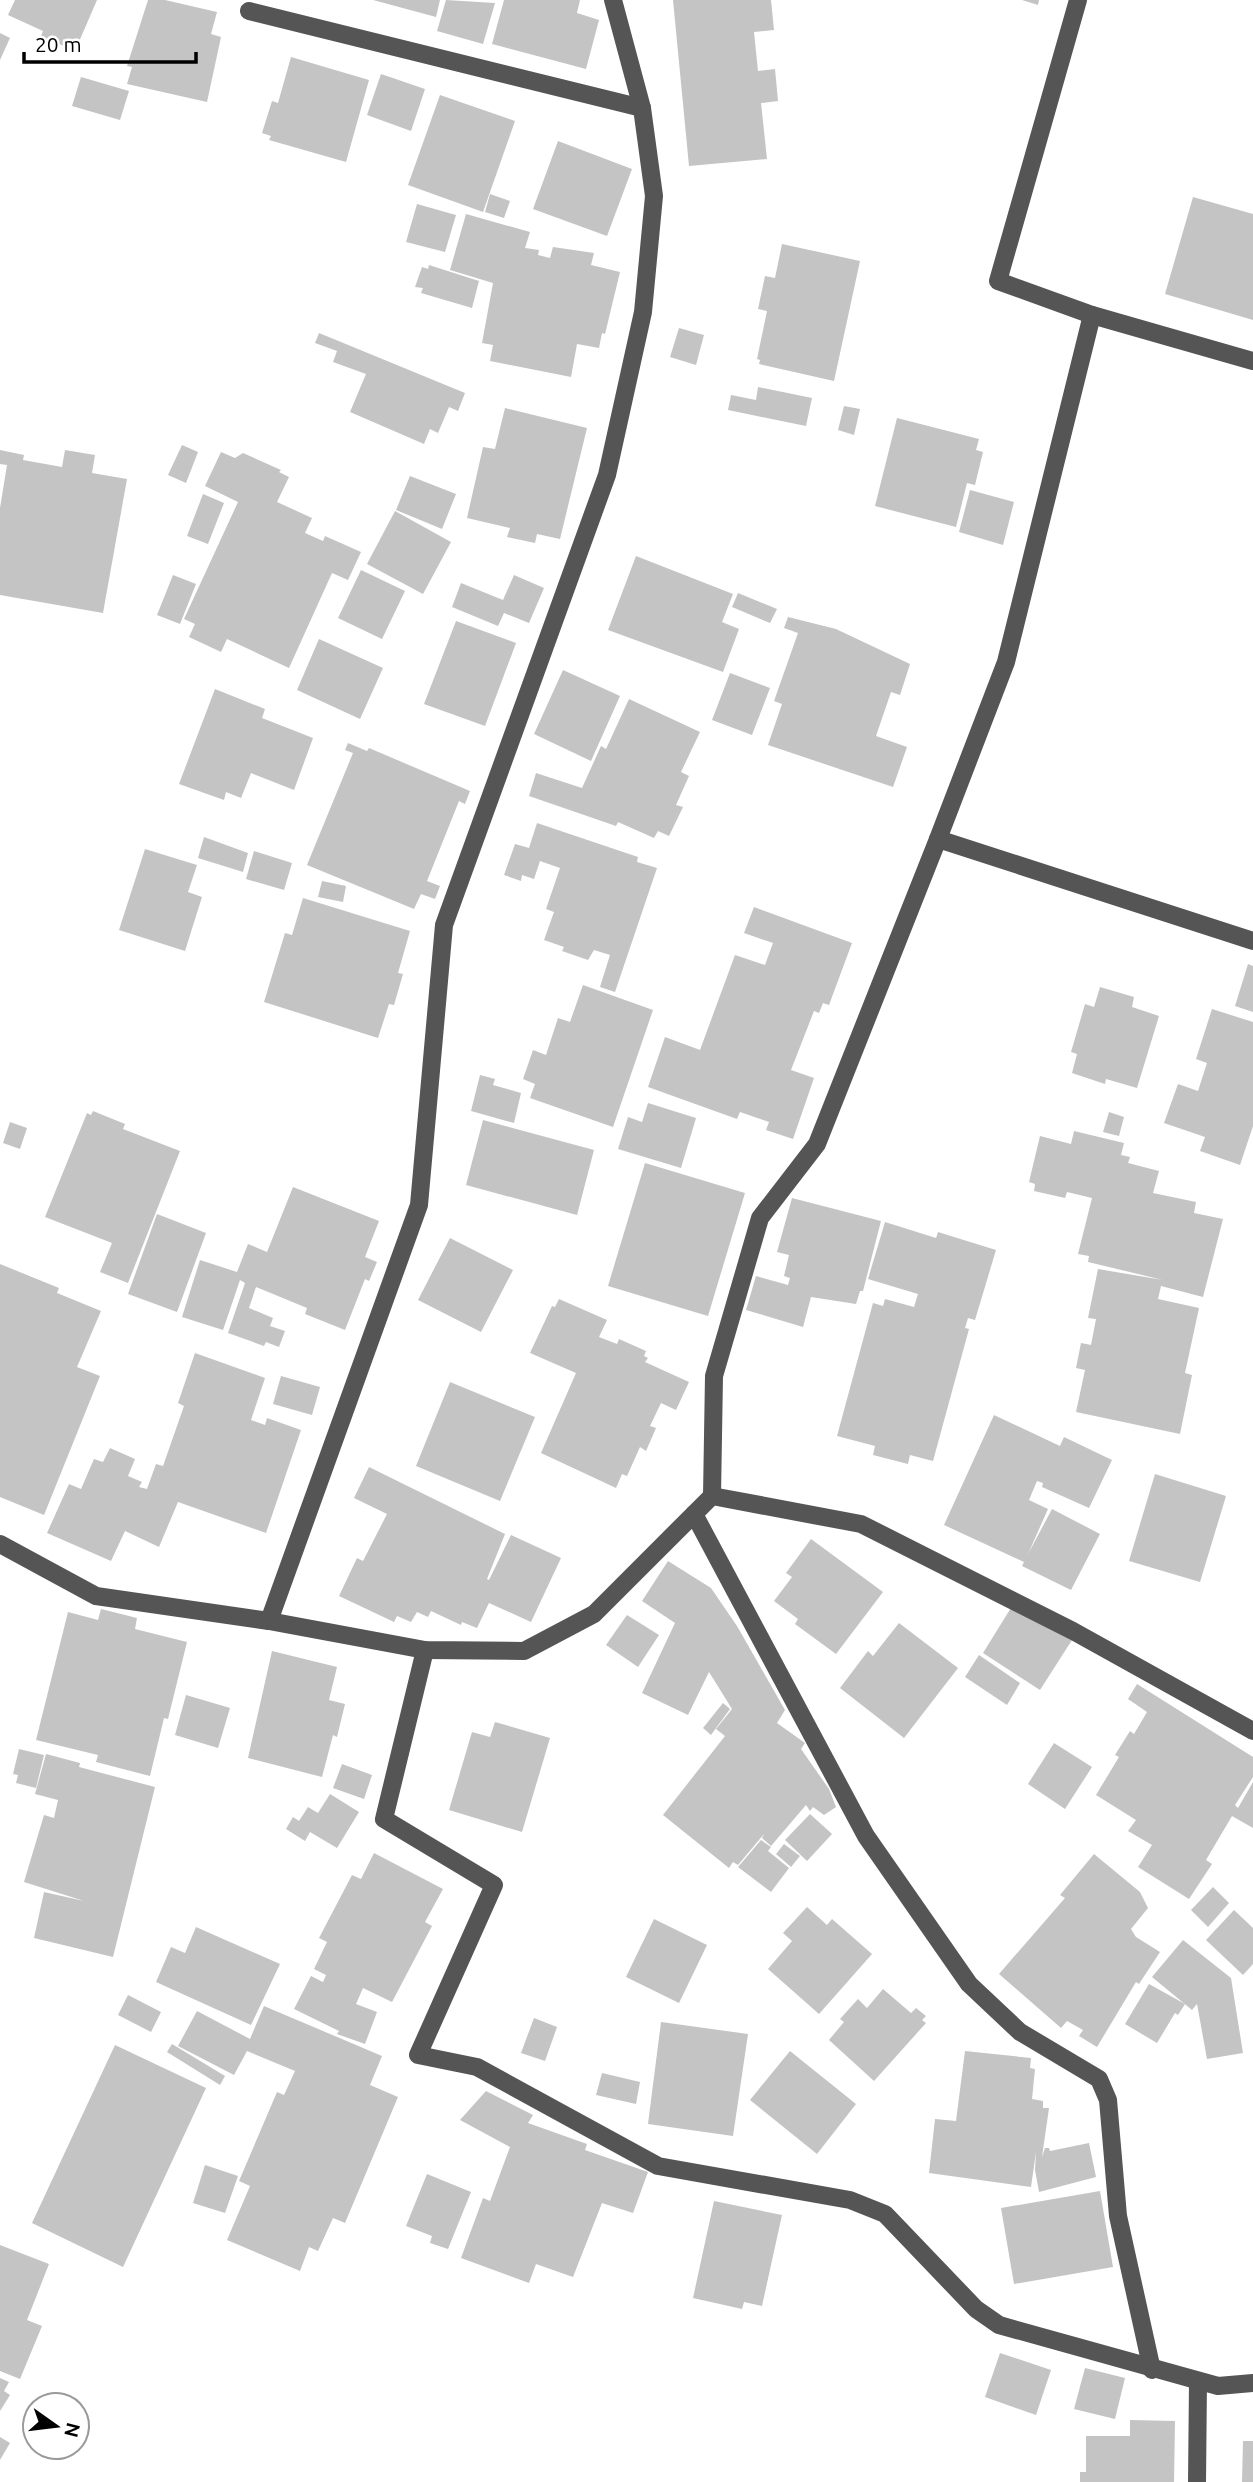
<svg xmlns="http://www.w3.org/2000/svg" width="1253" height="2482" viewBox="0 0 1253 2482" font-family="Ubuntu,sans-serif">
	<rect width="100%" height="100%" fill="#fff"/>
	<g fill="#c4c4c4">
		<polygon points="15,0 97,0 75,51 41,36 43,31 8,15"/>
		<polygon points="148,0 165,0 217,12 211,34 221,37 207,102 127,84 132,67 127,66"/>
		<polygon points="373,0 440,0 436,17"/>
		<polygon points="446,0 495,3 483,44 437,31"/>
		<polygon points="504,0 580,0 577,13 599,20 586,69 492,44"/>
		<polygon points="673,0 771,0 774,30 754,32 758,71 775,69 778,101 761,103 767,159 689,166"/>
		<polygon points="1022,0 1039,0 1038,5"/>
		<polygon points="0,33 10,38 0,60"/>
		<polygon points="291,57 369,80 346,162 269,140 271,136 262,133 272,101 278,103"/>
		<polygon points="381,74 425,89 411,131 367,115"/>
		<polygon points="81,77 129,91 120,120 72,106"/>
		<polygon points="440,95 515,121 483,212 408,185"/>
		<polygon points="558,141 632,169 607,236 533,209"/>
		<polygon points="490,194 510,201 504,218 485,212"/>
		<polygon points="1193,197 1253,214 1253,320 1165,294"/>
		<polygon points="417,204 456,215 445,252 406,242"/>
		<polygon points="466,214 530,232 525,248 539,250 538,255 550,258 553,247 594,253 591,265 620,272 605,334 602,333 599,348 577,344 571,377 490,361 493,345 482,343 493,283 450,270"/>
		<polygon points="782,244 860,261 834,381 759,364 760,360 757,359 767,311 758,309 765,276 775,278"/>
		<polygon points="429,265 479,281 472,308 421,293 423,288 415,287 422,267 428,269"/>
		<polygon points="679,328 704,335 696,365 670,357"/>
		<polygon points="319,333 465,393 458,411 449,407 438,433 430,429 424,444 350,412 366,374 333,362 337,351 315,343"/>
		<polygon points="758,387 812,398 806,426 728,410 731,395 756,400"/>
		<polygon points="844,406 860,409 854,435 838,430"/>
		<polygon points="505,408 587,428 560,539 537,534 535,543 507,537 510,528 467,518 483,447 495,449"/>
		<polygon points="897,418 979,439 976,450 983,452 975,485 967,483 956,527 875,506"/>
		<polygon points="182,445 198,452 186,483 168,475"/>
		<polygon points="0,450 24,455 23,460 62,467 65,450 95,455 92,473 127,479 103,613 0,595 0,508 7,465 0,464"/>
		<polygon points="221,452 235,458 243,453 281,470 279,472 289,477 277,502 312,518 305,533 323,541 325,536 361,552 348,580 332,573 289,668 227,639 221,652 189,637 195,624 184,619 238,502 205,486"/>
		<polygon points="410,476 456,494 442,529 396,510"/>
		<polygon points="970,490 1014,502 1003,545 959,532"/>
		<polygon points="203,494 224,503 208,544 187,536"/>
		<polygon points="395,511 451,542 423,594 367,564"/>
		<polygon points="636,556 733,594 722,622 739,629 723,672 608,630"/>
		<polygon points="361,570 405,591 382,639 338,618"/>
		<polygon points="173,575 196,584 180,624 157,615"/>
		<polygon points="514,575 544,588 529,623 504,613 498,626 452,607 461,583 503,600"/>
		<polygon points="738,593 777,609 770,623 732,607"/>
		<polygon points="788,617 836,629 910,664 900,695 891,692 876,736 907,747 893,787 768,745 782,704 774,701 798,633 784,628"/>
		<polygon points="456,621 516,643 485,726 424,704"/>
		<polygon points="319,639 383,668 360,719 297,690"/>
		<polygon points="563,670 620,696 591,761 534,734"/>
		<polygon points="730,673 770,688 752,735 712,720"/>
		<polygon points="215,689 265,709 262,718 313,738 294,790 251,773 241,798 226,792 224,800 179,784"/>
		<polygon points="629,699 700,732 681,772 689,776 676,805 683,807 669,836 658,831 654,838 618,822 616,826 529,796 536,773 582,788 601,746 606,749"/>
		<polygon points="348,743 367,751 369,748 470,791 465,804 459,801 427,881 440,886 435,899 421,894 414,909 307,865 353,753 345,750"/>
		<polygon points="537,823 638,857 637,862 657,868 615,992 600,987 610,955 594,950 588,960 562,951 564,947 544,940 554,912 546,909 560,868 540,861 534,879 522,875 521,881 504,875 515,844 529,848"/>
		<polygon points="204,837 248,853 243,872 198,858"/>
		<polygon points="145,849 197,865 188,892 202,897 185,951 119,930"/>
		<polygon points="254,851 292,863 284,890 246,879"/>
		<polygon points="322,881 346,886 343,902 318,897"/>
		<polygon points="303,898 410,931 398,973 403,974 394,1005 389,1004 378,1038 264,1002 285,933 292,935"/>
		<polygon points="754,907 852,943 829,1005 823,1003 819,1013 814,1011 791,1070 814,1078 793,1139 766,1130 769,1122 740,1112 737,1119 648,1087 665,1037 700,1050 735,955 765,965 773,943 744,933"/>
		<polygon points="1248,964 1253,966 1253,1012 1235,1006"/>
		<polygon points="583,985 653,1010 613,1127 530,1098 535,1084 523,1079 533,1050 546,1055 558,1018 570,1022"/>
		<polygon points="1100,987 1134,997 1132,1007 1159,1016 1137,1088 1106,1079 1105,1084 1072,1073 1077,1054 1071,1052 1085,1004 1094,1007"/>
		<polygon points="1212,1009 1253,1022 1253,1126 1240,1165 1200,1151 1205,1137 1164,1123 1178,1084 1198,1091 1207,1063 1196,1059"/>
		<polygon points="480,1075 495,1079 493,1085 521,1093 514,1123 471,1111"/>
		<polygon points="648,1103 696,1118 681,1168 618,1149 628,1117 642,1122"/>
		<polygon points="93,1111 125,1124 123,1129 180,1151 128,1283 100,1272 112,1243 45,1217 87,1113 91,1115"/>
		<polygon points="1109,1112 1124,1117 1119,1136 1103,1132"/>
		<polygon points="483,1120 594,1150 577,1215 466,1185"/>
		<polygon points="10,1122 27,1128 20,1149 3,1143"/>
		<polygon points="1074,1131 1124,1143 1121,1155 1130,1157 1128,1163 1159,1171 1153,1193 1196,1202 1194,1213 1223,1219 1203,1297 1161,1286 1158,1299 1199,1308 1185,1373 1192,1375 1180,1434 1076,1412 1085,1370 1076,1368 1081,1343 1091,1345 1096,1319 1088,1318 1098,1269 1163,1280 1088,1262 1089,1256 1078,1254 1092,1198 1067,1192 1065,1198 1034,1191 1035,1184 1029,1182 1040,1136 1071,1144"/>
		<polygon points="645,1163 745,1193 708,1316 608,1286"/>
		<polygon points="293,1187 379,1221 365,1257 377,1262 369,1281 365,1279 345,1330 305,1314 307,1308 256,1287 249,1308 273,1318 270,1326 285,1331 279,1347 266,1342 264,1346 228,1333 245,1283 240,1280 223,1330 182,1317 200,1260 237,1272 248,1244 267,1252"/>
		<polygon points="792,1198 881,1221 863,1291 860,1291 856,1304 811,1297 803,1327 746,1310 756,1276 788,1285 790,1278 784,1276 789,1255 777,1252"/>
		<polygon points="157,1214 206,1233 177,1312 128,1294"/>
		<polygon points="885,1222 936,1238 938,1232 996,1250 975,1320 968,1318 965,1328 969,1329 933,1461 910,1455 908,1464 873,1455 875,1446 837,1436 873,1303 883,1306 885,1299 914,1307 918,1294 868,1279"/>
		<polygon points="450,1238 513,1270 481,1332 418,1300"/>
		<polygon points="0,1264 59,1288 57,1293 101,1311 77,1367 100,1376 44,1515 0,1497"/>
		<polygon points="559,1299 607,1320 599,1337 617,1344 619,1339 646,1351 644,1356 648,1358 645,1362 689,1382 676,1410 661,1403 650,1426 656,1428 646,1451 640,1447 627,1476 622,1474 616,1488 541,1453 576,1373 530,1353 552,1306 555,1307"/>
		<polygon points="195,1353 265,1378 251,1420 265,1425 267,1418 301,1430 266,1533 178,1502 159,1547 125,1531 111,1561 47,1533 69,1484 81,1489 94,1459 103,1462 110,1448 135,1459 128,1476 142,1482 139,1487 147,1489 156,1464 163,1466 184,1406 178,1403"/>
		<polygon points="281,1376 320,1387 312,1415 273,1404"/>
		<polygon points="450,1382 535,1417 500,1501 416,1466"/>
		<polygon points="994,1415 1060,1446 1064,1437 1112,1460 1089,1508 1042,1487 1043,1483 1037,1481 1029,1500 1048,1509 1028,1554 1052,1509 1100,1534 1071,1590 1022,1566 1024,1562 944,1525"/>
		<polygon points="369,1467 505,1534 487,1579 489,1580 511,1535 561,1558 531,1622 489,1603 477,1628 462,1622 461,1625 431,1611 428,1617 417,1612 411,1622 397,1616 394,1622 339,1596 357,1558 363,1561 387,1514 354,1498"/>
		<polygon points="1155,1474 1226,1496 1200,1582 1129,1561"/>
		<polygon points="811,1539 883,1592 836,1654 795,1624 798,1619 774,1601 792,1577 786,1573"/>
		<polygon points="668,1561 711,1588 737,1626 785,1710 777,1723 805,1743 801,1749 829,1789 836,1807 824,1815 813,1807 810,1811 806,1805 771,1846 762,1838 764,1834 738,1865 733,1862 729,1868 663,1815 725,1736 716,1729 732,1709 709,1672 688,1715 642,1693 675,1623 642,1601"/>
		<polygon points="1014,1603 1072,1640 1040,1690 983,1653"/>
		<polygon points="101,1609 137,1618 135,1629 187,1642 168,1719 164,1718 150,1776 96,1762 98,1755 36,1740 68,1612 98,1620"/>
		<polygon points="627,1615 659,1635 638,1667 606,1645"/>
		<polygon points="899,1623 958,1668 904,1738 840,1688 868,1651 873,1656"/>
		<polygon points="272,1651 337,1667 329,1700 345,1704 337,1737 333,1735 322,1777 248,1758"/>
		<polygon points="979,1655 1020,1683 1007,1705 965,1677"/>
		<polygon points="1137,1684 1253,1757 1253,1777 1235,1805 1238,1808 1253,1782 1253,1828 1232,1816 1206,1860 1212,1864 1189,1899 1138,1867 1152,1845 1128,1831 1136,1820 1096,1795 1119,1757 1115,1755 1130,1731 1134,1734 1147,1712 1128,1699"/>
		<polygon points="186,1695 230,1708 218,1748 175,1735"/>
		<polygon points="723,1703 730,1709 711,1735 703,1728"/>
		<polygon points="495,1722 550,1738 522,1832 449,1810 472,1732 490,1737"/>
		<polygon points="1054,1743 1092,1767 1065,1809 1028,1784"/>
		<polygon points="19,1749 44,1755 36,1788 16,1783 18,1775 13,1774"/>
		<polygon points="46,1754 80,1763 79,1767 155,1787 113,1957 34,1938 44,1892 84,1901 24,1882 44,1815 54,1818 58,1800 35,1794"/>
		<polygon points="342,1764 372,1775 364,1799 333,1788"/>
		<polygon points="330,1794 359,1812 337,1848 310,1832 305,1841 286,1829 293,1817 299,1821 308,1807 318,1813"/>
		<polygon points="810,1814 832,1834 807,1861 785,1840"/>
		<polygon points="761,1840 771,1847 768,1851 789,1868 771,1892 738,1867"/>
		<polygon points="784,1844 800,1856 791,1867 776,1854"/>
		<polygon points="374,1853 443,1889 425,1922 432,1926 392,2002 363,1988 356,2004 377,2012 365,2044 337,2034 339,2031 294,2009 311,1976 323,1982 326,1975 314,1969 327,1942 319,1938 352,1875 361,1879"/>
		<polygon points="1094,1854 1140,1892 1148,1908 1131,1929 1136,1937 1160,1952 1139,1984 1136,1982 1097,2047 1079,2036 1083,2030 1067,2021 1061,2028 999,1974 1065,1898 1060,1895"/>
		<polygon points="1213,1887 1229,1903 1208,1927 1191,1910"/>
		<polygon points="807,1907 827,1925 832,1919 872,1954 819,2014 768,1969 792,1941 783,1933"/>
		<polygon points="1234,1910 1253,1928 1253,1964 1243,1975 1206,1940"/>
		<polygon points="654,1919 707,1945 679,2003 626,1977"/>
		<polygon points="196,1927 280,1964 251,2025 156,1982 171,1947 185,1953"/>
		<polygon points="1183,1940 1231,1978 1243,2053 1207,2059 1197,2004 1192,2010 1152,1977"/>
		<polygon points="1149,1984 1185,2004 1178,2015 1175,2013 1157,2043 1125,2024"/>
		<polygon points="883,1989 911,2013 916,2008 926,2016 922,2020 926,2023 874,2081 829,2040 844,2022 840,2019 858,1999 867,2008"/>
		<polygon points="128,1995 161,2012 151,2032 118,2015"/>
		<polygon points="264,2006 382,2056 370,2085 398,2097 345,2223 333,2218 318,2251 309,2247 300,2271 227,2240 250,2186 239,2181 277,2092 284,2095 295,2071 247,2051 234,2075 178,2046 197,2011 250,2039"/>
		<polygon points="534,2018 557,2027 545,2061 521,2053"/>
		<polygon points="661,2022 748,2034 733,2136 648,2124"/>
		<polygon points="172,2044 225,2076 220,2085 167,2052"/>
		<polygon points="115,2045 206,2088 123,2267 32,2223"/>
		<polygon points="790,2051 856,2104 817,2154 750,2100"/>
		<polygon points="965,2051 1031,2058 1030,2068 1035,2069 1032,2099 1043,2101 1043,2108 1049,2108 1042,2157 1045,2148 1049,2148 1050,2151 1089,2143 1096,2177 1039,2192 1035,2170 1036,2152 1031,2187 929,2173 935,2119 956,2121"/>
		<polygon points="602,2073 640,2082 636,2104 596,2095"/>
		<polygon points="486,2091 533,2115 528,2123 587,2144 585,2150 648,2172 633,2213 602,2203 573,2277 536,2264 529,2283 461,2258 483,2198 490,2201 510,2147 460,2120"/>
		<polygon points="205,2165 238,2176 225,2213 193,2203"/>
		<polygon points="427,2174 471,2192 448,2249 430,2243 432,2236 406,2226"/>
		<polygon points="1100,2191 1113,2267 1014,2284 1001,2208"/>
		<polygon points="714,2201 782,2215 762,2306 744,2302 742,2309 693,2298"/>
		<polygon points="0,2245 49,2264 27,2320 42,2326 20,2379 0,2371"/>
		<polygon points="1000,2353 1051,2370 1036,2415 985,2397"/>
		<polygon points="1085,2368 1125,2378 1115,2419 1074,2409"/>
		<polygon points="0,2378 9,2382 4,2391 10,2395 0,2411"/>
		<polygon points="1130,2420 1175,2421 1174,2482 1080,2482 1080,2472 1086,2472 1086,2436 1130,2436"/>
		<polygon points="0,2437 10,2443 0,2460"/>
		<polygon points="1243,2441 1253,2441 1253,2482 1242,2482"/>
	</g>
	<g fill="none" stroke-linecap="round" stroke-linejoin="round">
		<g stroke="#555" stroke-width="18">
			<polyline points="1078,0 998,281 1092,315 1253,361"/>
			<polyline points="249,11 642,108"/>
			<polyline points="1092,315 1006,662 938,839 1253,941"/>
			<polyline points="712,1496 714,1376 760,1218 817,1144 938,839"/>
			<polyline points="694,1514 866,1836 969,1984 1020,2032 1099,2079 1108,2100 1118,2216 1152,2370"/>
			<polyline points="0,1544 96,1596 269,1621 425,1650 524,1651 594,1614 712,1496 861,1524 1073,1631 1253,1731"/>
			<polyline points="269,1621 419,1205 444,925 607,475 643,312 654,196 642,108 613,0"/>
			<polyline points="425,1650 384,1819 494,1885 418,2055 477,2067 658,2166 850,2200 885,2214 976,2309 999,2325 1218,2386 1253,2383"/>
			<polyline points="1197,2482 1198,2381"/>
		</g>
	</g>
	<g transform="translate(56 2426) rotate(104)"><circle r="33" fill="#ffffff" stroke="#999999" stroke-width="2"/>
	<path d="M0-5L12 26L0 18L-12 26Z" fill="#000000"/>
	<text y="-10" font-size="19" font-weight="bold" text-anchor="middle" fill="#000000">N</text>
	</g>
	<path d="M24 52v10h172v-10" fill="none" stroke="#000000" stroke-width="3.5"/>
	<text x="35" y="52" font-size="21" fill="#000000" stroke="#ffffff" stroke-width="5" paint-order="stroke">20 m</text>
</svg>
